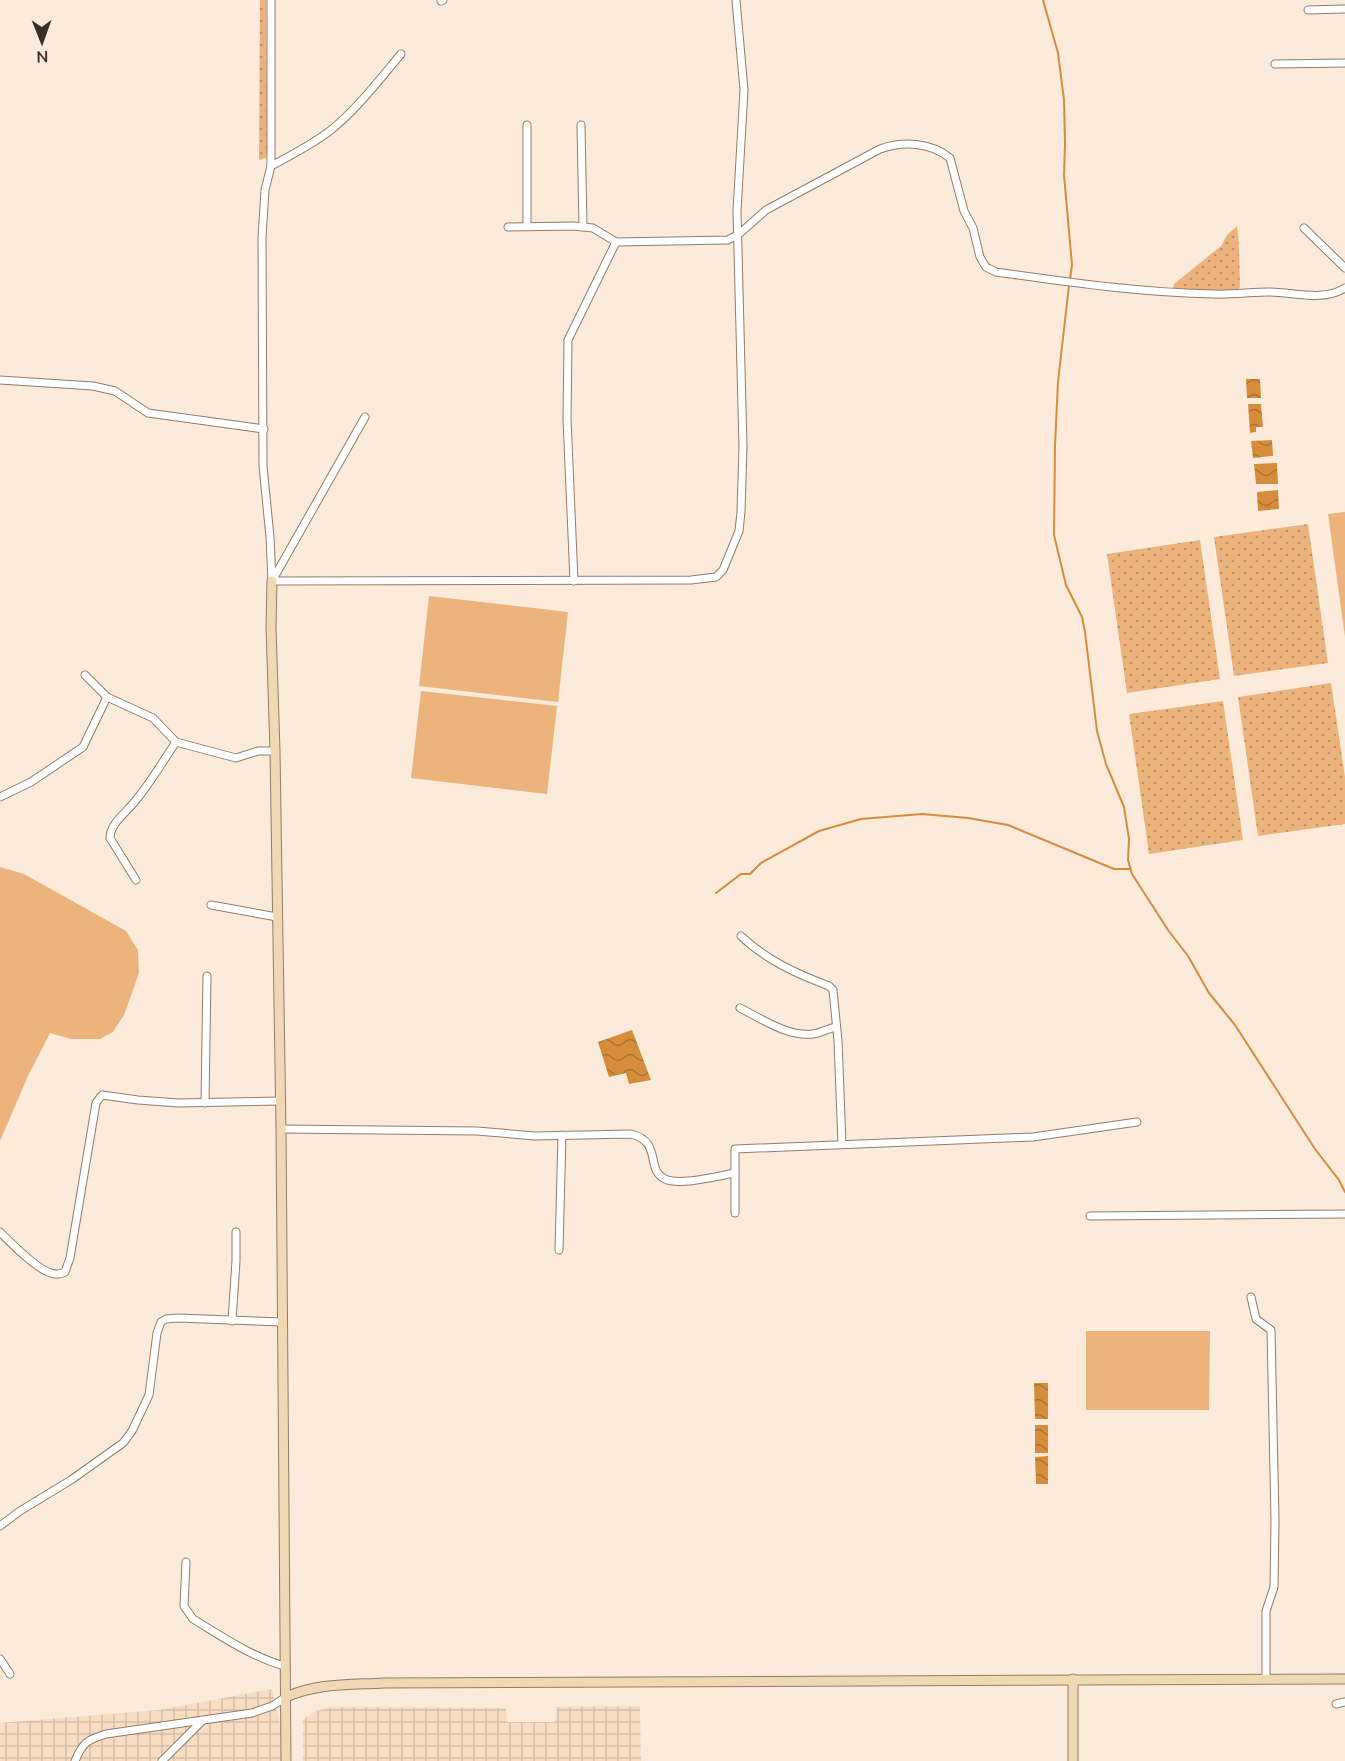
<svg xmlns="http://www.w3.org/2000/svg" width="1345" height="1761" viewBox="0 0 1345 1761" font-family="'Nunito Sans',sans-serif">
	<defs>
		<pattern id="industrial-grid" width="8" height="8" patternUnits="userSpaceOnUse" patternTransform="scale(1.5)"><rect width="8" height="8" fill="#f8ddc3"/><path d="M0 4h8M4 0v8" fill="none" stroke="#d5bea8"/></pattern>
		<pattern id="grass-dots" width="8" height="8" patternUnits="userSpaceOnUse" patternTransform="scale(1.5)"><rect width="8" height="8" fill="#ecb47c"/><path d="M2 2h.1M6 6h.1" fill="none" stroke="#c09366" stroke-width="1.8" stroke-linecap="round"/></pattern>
		<pattern id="water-waves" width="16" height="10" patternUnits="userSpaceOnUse" patternTransform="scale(1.5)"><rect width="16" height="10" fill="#d58d3c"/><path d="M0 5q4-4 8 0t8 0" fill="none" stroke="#ae7432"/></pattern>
	</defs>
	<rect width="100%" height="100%" fill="#fcebdb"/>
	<g fill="url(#industrial-grid)">
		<polygon points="272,1689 280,1724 281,1761 0,1761 0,1723 159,1710"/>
		<polygon points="640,1706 641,1761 303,1761 303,1719 316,1711 332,1707 506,1708 507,1722 555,1722 557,1707"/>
	</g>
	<g fill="url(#grass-dots)">
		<polygon points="260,0 266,0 267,152 266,158 259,160"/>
		<path d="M 1237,226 C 1240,246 1239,266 1240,286 L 1239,289 L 1215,293 L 1173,289 L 1174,284 L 1221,246 L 1227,235 Z"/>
		<polygon points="1308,524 1328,663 1234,676 1214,537"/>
		<polygon points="1200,540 1220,679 1127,693 1107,554"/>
		<polygon points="1331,683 1345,777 1345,824 1258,836 1238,697"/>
		<polygon points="1223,701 1243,840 1149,854 1129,714"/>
	</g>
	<g fill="#ecb47c">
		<polygon points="1345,512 1345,637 1328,514"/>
		<polygon points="429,596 568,612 558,702 419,686"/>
		<polygon points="421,691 557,706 547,794 411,778"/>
		<polygon points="0,867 24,874 126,931 138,950 139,973 124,1015 113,1032 100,1039 71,1039 50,1033 28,1076 0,1141"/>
		<polygon points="1086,1331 1210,1331 1209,1410 1086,1410"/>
	</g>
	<g fill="url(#water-waves)">
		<polygon points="1246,379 1260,379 1261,398 1247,398"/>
		<polygon points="1248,404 1261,404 1263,427 1256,427 1256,432 1250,433"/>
		<polygon points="1272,440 1273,456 1253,458 1251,441"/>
		<polygon points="1277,463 1278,484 1256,484 1254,464"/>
		<polygon points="1278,490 1279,509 1258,511 1257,492"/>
		<polygon points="632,1030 651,1080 629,1084 626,1073 609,1077 598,1042"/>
		<polygon points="1034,1383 1048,1383 1048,1419 1035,1419"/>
		<rect x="1035" y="1425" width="13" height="28"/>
		<polygon points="1048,1456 1048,1484 1036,1484 1035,1457"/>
	</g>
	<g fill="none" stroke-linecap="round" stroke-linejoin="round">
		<g stroke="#d58d3c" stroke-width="2">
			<polyline points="1043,0 1058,53 1064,100 1065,143 1064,175 1072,265 1070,279"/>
			<polyline points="1069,285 1058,382 1055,445 1054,535 1066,585 1082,617 1085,632 1097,731 1106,764 1124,807 1129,839 1128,860 1132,874 1168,930 1188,956 1209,993 1235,1025 1315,1149 1339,1180 1345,1192"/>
			<polyline points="716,893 741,874 750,874 761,863 819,831 861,819 922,814 968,818 1008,825 1114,869 1130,869"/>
		</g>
		<defs>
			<g id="street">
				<polyline points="271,0 271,166 265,190 262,237 263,466 270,537 272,581"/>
				<polyline points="441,1 443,0"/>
				<polyline points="1308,10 1345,9"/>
				<polyline points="1275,64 1345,63"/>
				<polyline points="581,125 583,227"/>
				<path d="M 271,166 C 292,155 313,144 331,130 C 357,109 380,79 401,54"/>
				<polyline points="527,226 527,125"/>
				<path d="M 508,227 L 573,226 L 593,228 L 616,242 L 728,240 L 739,234 L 766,210 L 880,149 C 903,141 930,142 950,158 L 964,211 L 973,228 L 980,257 L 986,267 L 996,272 C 1068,282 1141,293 1214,294 C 1232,295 1251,292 1269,292 C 1294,292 1323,302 1345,288"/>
				<polyline points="1304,228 1345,268"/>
				<polyline points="0,380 93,386 115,391 148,413 264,429"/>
				<polyline points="272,581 691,580 716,577 723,570 739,531 741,512 743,447 737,211 744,90 736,0"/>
				<polyline points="272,581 365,417"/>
				<polyline points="574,581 567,419 568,340 616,242"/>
				<polyline points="85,675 107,697 153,718 176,742 236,758 258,751 275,751"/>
				<polyline points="0,797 31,782 83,747 107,697"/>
				<path d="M 136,880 L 110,838 C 110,823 128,811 136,800 C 151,782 163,761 176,742"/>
				<polyline points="211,905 277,917"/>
				<path d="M 741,936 C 766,960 797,974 829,986 L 833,990 L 838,1041 L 842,1144"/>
				<path d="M 740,1008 C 762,1019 788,1037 813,1034 C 821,1033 829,1028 836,1027"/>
				<polyline points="205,1103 207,976"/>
				<path d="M 281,1129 L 477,1131 L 535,1136 L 631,1134 C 663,1142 645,1170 665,1179 C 679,1186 718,1176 735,1173 L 735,1149 L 1033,1137 L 1137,1122"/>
				<polyline points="735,1173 735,1213"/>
				<polyline points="1090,1216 1345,1214"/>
				<path d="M 0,1232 C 11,1243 36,1269 51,1273 C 56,1275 61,1274 65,1272 L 70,1258 L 96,1103 L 102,1095 L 138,1100 L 178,1103 L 280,1101"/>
				<polyline points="559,1250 562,1135"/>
				<polyline points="1251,1297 1256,1319 1271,1330 1275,1520 1274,1587 1266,1611 1266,1679"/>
				<polyline points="232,1321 236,1261 236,1232"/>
				<polyline points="0,1526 20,1511 71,1480 123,1443 132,1431 149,1395 157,1333 161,1322 166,1319 178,1318 282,1322"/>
				<path d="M 186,1562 L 184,1606 L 193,1619 C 223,1637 250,1656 284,1666"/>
				<polyline points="0,1659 10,1674"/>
				<polyline points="1336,1704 1345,1702"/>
				<path d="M 75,1761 C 83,1742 87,1740 106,1734 L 252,1713 L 272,1706 L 286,1697"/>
				<polyline points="162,1761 202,1721"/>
			</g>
			<g id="secondary">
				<polyline points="272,581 271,627 275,751 281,1129 286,1761"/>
				<polyline points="1073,1679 1073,1761"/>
				<path d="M 286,1697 C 318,1683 349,1685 384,1683 L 1345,1679"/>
			</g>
		</defs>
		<use href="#street" stroke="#907d6a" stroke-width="9"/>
		<use href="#secondary" stroke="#907d6a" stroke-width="11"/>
		<use href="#street" stroke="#fff" stroke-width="7"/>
		<use href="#secondary" stroke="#f0d8b2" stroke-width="9"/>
	</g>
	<g transform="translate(42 42) rotate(179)" stroke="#fcebdb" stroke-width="4.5" paint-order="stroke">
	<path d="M0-4.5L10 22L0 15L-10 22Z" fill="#393129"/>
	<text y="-9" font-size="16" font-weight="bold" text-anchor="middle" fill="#393129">N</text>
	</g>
</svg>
